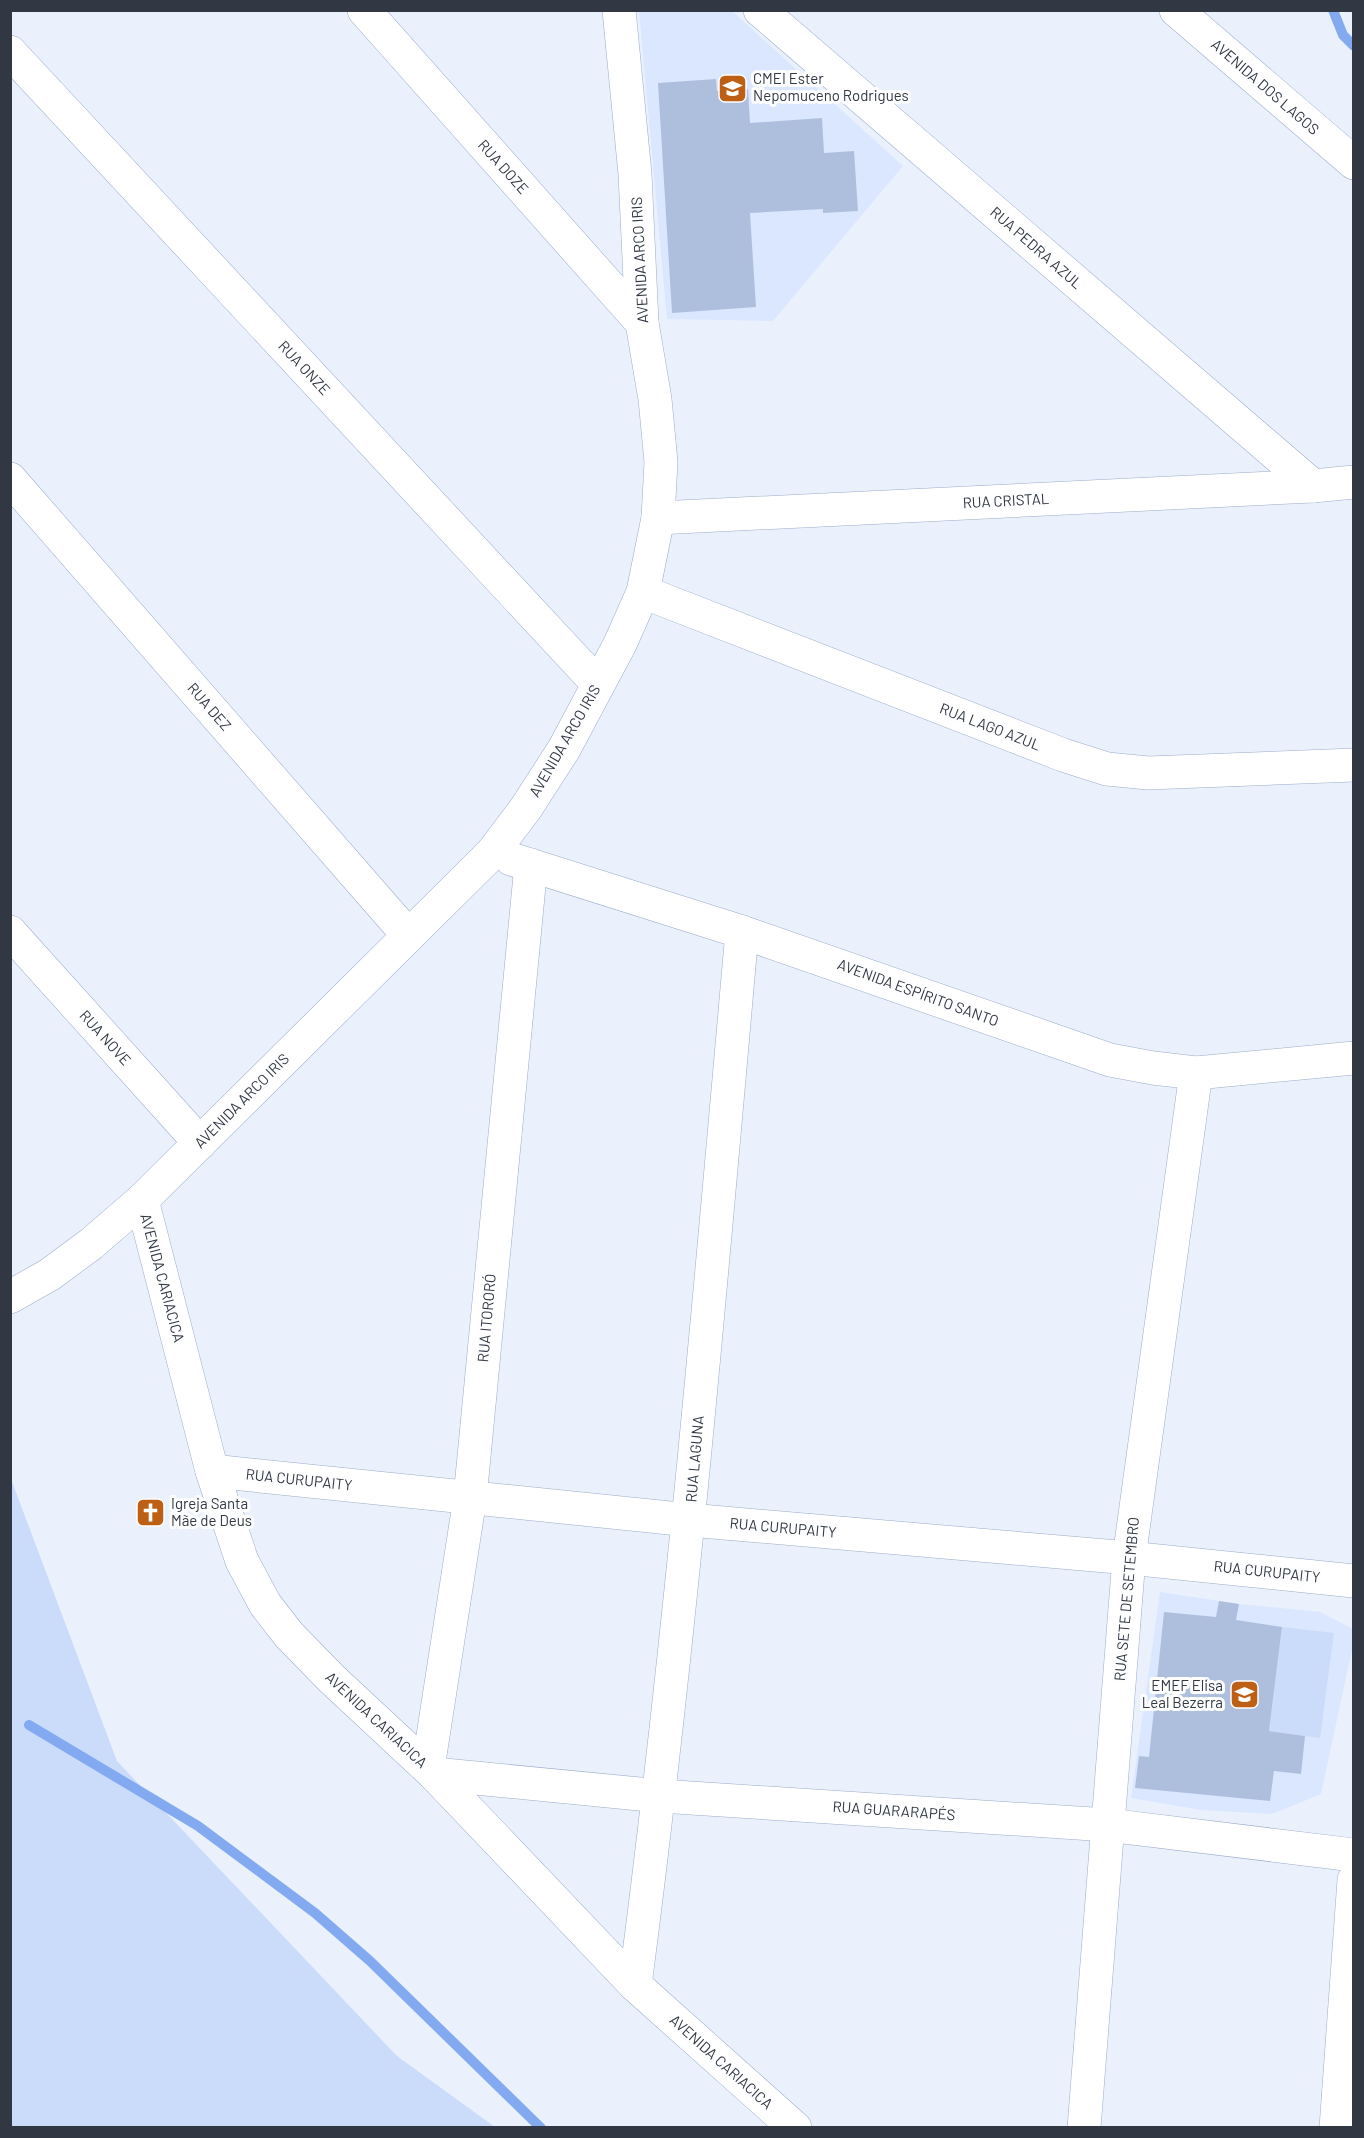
<svg xmlns="http://www.w3.org/2000/svg" width="1364" height="2138" viewBox="0 0 1364 2138" font-family="Barlow,sans-serif">
	<rect width="100%" height="100%" fill="#eaf1fd"/>
	<g fill="#dae7fe">
		<polygon points="639,11 732,11 903,166 773,321 667,319"/>
		<polygon points="1160,1592 1239,1604 1320,1612 1353,1629 1353,1645 1321,1794 1272,1814 1201,1810 1131,1798"/>
	</g>
	<g fill="#cbdcfa">
		<polygon points="11,1479 117,1761 397,2056 495,2127 11,2127"/>
		<polygon points="1282,1627 1334,1633 1320,1738 1269,1731"/>
	</g>
	<g fill="none" stroke-linecap="round" stroke-linejoin="round">
		<g stroke="#83aaf0" stroke-width="10">
			<polyline points="1333,10 1343,35 1354,46"/>
			<polyline points="29,1725 198,1826 315,1913 370,1961 541,2128"/>
		</g>
	</g>
	<g fill="#aebfdd">
		<polygon points="716,79 717,91 748,89 750,123 822,118 824,153 854,151 858,211 823,213 823,209 750,213 756,307 672,313 658,83"/>
		<polygon points="1219,1601 1239,1604 1236,1620 1282,1627 1269,1731 1305,1736 1301,1774 1274,1771 1270,1801 1135,1788 1139,1756 1149,1757 1164,1612 1216,1617"/>
	</g>
	<g fill="none" stroke-linecap="round" stroke-linejoin="round">
		<defs>
			<g id="minor">
				<polyline points="364,10 642,323"/>
				<polyline points="760,10 1313,486"/>
				<polyline points="1176,10 1354,163"/>
				<polyline points="10,52 598,684"/>
				<polyline points="10,479 408,935"/>
				<polyline points="658,518 1313,486 1354,482"/>
				<polyline points="643,592 1063,755 1107,769 1148,773 1354,765"/>
				<polyline points="511,859 742,932 1110,1060 1153,1068 1196,1073 1354,1058"/>
				<polyline points="10,932 200,1143"/>
				<polyline points="142,1200 212,1471 242,1561 265,1604 289,1635 332,1679 434,1774 635,1985 795,2128"/>
				<polyline points="10,1297 49,1275 91,1244 142,1200 492,853 526,808 564,749 620,644 643,592 658,518 661,462 655,399 642,323 635,174 619,10"/>
				<polyline points="212,1471 689,1520 1129,1558 1354,1581"/>
				<polyline points="428,1768 470,1498 531,865"/>
				<polyline points="434,1774 660,1796 1108,1825 1354,1855"/>
				<path d="M 635,1985 C 681,1635 711,1283 742,932"/>
				<polyline points="1084,2128 1129,1558 1196,1073"/>
				<polyline points="1336,2128 1354,1880"/>
			</g>
		</defs>
		<use href="#minor" stroke="#9cacca" stroke-width="34"/>
		<use href="#minor" stroke="#fff" stroke-width="33"/>
	</g>
	<defs>
		<symbol id="school-square" viewBox="-11 -11 22 22"><rect x="-9" y="-9" width="18" height="18" rx="4" fill="#bd5f15" stroke="#fefefe"/><path d="M0-5L7-2L0 1L-7-2ZM-4 1L0 2.5L4 1V4Q0 6-4 4Z" fill="#fff"/></symbol>
		<symbol id="church-square" viewBox="-11 -11 22 22"><rect x="-9" y="-9" width="18" height="18" rx="4" fill="#bd5f15" stroke="#fefefe"/><path d="M-1.2-6h2.4v3.5h3.3v2.4h-3.3V6h-2.4V-.1h-3.3v-2.4h3.3Z" fill="#fff"/></symbol>
	</defs>
	<g fill-rule="evenodd">
		<use href="#school-square" x="716" y="72" width="33" height="33"/>
		<use href="#church-square" x="134" y="1496" width="33" height="33"/>
		<use href="#school-square" x="1228" y="1678" width="33" height="33"/>
	</g>
	<g text-anchor="middle" stroke-width="6" stroke-linejoin="round" paint-order="stroke">
		<g font-size="15" fill="#313844" stroke="#fefefe" text-anchor="start">
			<text x="753" y="84">CMEI Ester<tspan x="753" dy="17">Nepomuceno Rodrigues</tspan></text>
			<text x="171" y="1509">Igreja Santa<tspan x="171" dy="17">Mãe de Deus</tspan></text>
			<text x="1223" y="1691" text-anchor="end">EMEF Elisa<tspan x="1223" dy="17">Leal Bezerra</tspan></text>
		</g>
		<g font-size="15" fill="#313844" stroke="#fefefe">
			<text transform="translate(1265 87) rotate(41)" y="5">AVENIDA DOS LAGOS</text>
			<text transform="translate(503 167) rotate(48)" y="5">RUA DOZE</text>
			<text transform="translate(1036 248) rotate(41)" y="5">RUA PEDRA AZUL</text>
			<text transform="translate(640 260) rotate(-93)" y="5">AVENIDA ARCO IRIS</text>
			<text transform="translate(304 368) rotate(47)" y="5">RUA ONZE</text>
			<text transform="translate(1006 501) rotate(-3)" y="5">RUA CRISTAL</text>
			<text transform="translate(209 707) rotate(49)" y="5">RUA DEZ</text>
			<text transform="translate(990 727) rotate(21)" y="5">RUA LAGO AZUL</text>
			<text transform="translate(565 741) rotate(-60)" y="5">AVENIDA ARCO IRIS</text>
			<text transform="translate(918 993) rotate(20)" y="5">AVENIDA ESPÍRITO SANTO</text>
			<text transform="translate(105 1038) rotate(48)" y="5">RUA NOVE</text>
			<text transform="translate(242 1101) rotate(-45)" y="5">AVENIDA ARCO IRIS</text>
			<text transform="translate(162 1278) rotate(75)" y="5">AVENIDA CARIACICA</text>
			<text transform="translate(487 1318) rotate(-85)" y="5">RUA ITORORÓ</text>
			<text transform="translate(695 1459) rotate(-85)" y="5">RUA LAGUNA</text>
			<text transform="translate(299 1480) rotate(6)" y="5">RUA CURUPAITY</text>
			<text transform="translate(783 1528) rotate(5)" y="5">RUA CURUPAITY</text>
			<text transform="translate(1267 1572) rotate(6)" y="5">RUA CURUPAITY</text>
			<text transform="translate(1127 1599) rotate(-85)" y="5">RUA SETE DE SETEMBRO</text>
			<text transform="translate(376 1720) rotate(43)" y="5">AVENIDA CARIACICA</text>
			<text transform="translate(894 1811) rotate(4)" y="5">RUA GUARARAPÉS</text>
			<text transform="translate(721 2062) rotate(42)" y="5">AVENIDA CARIACICA</text>
		</g>
	</g>
	<rect width="1364" height="2138" fill="none" stroke="#313844" stroke-width="24"/>
</svg>
